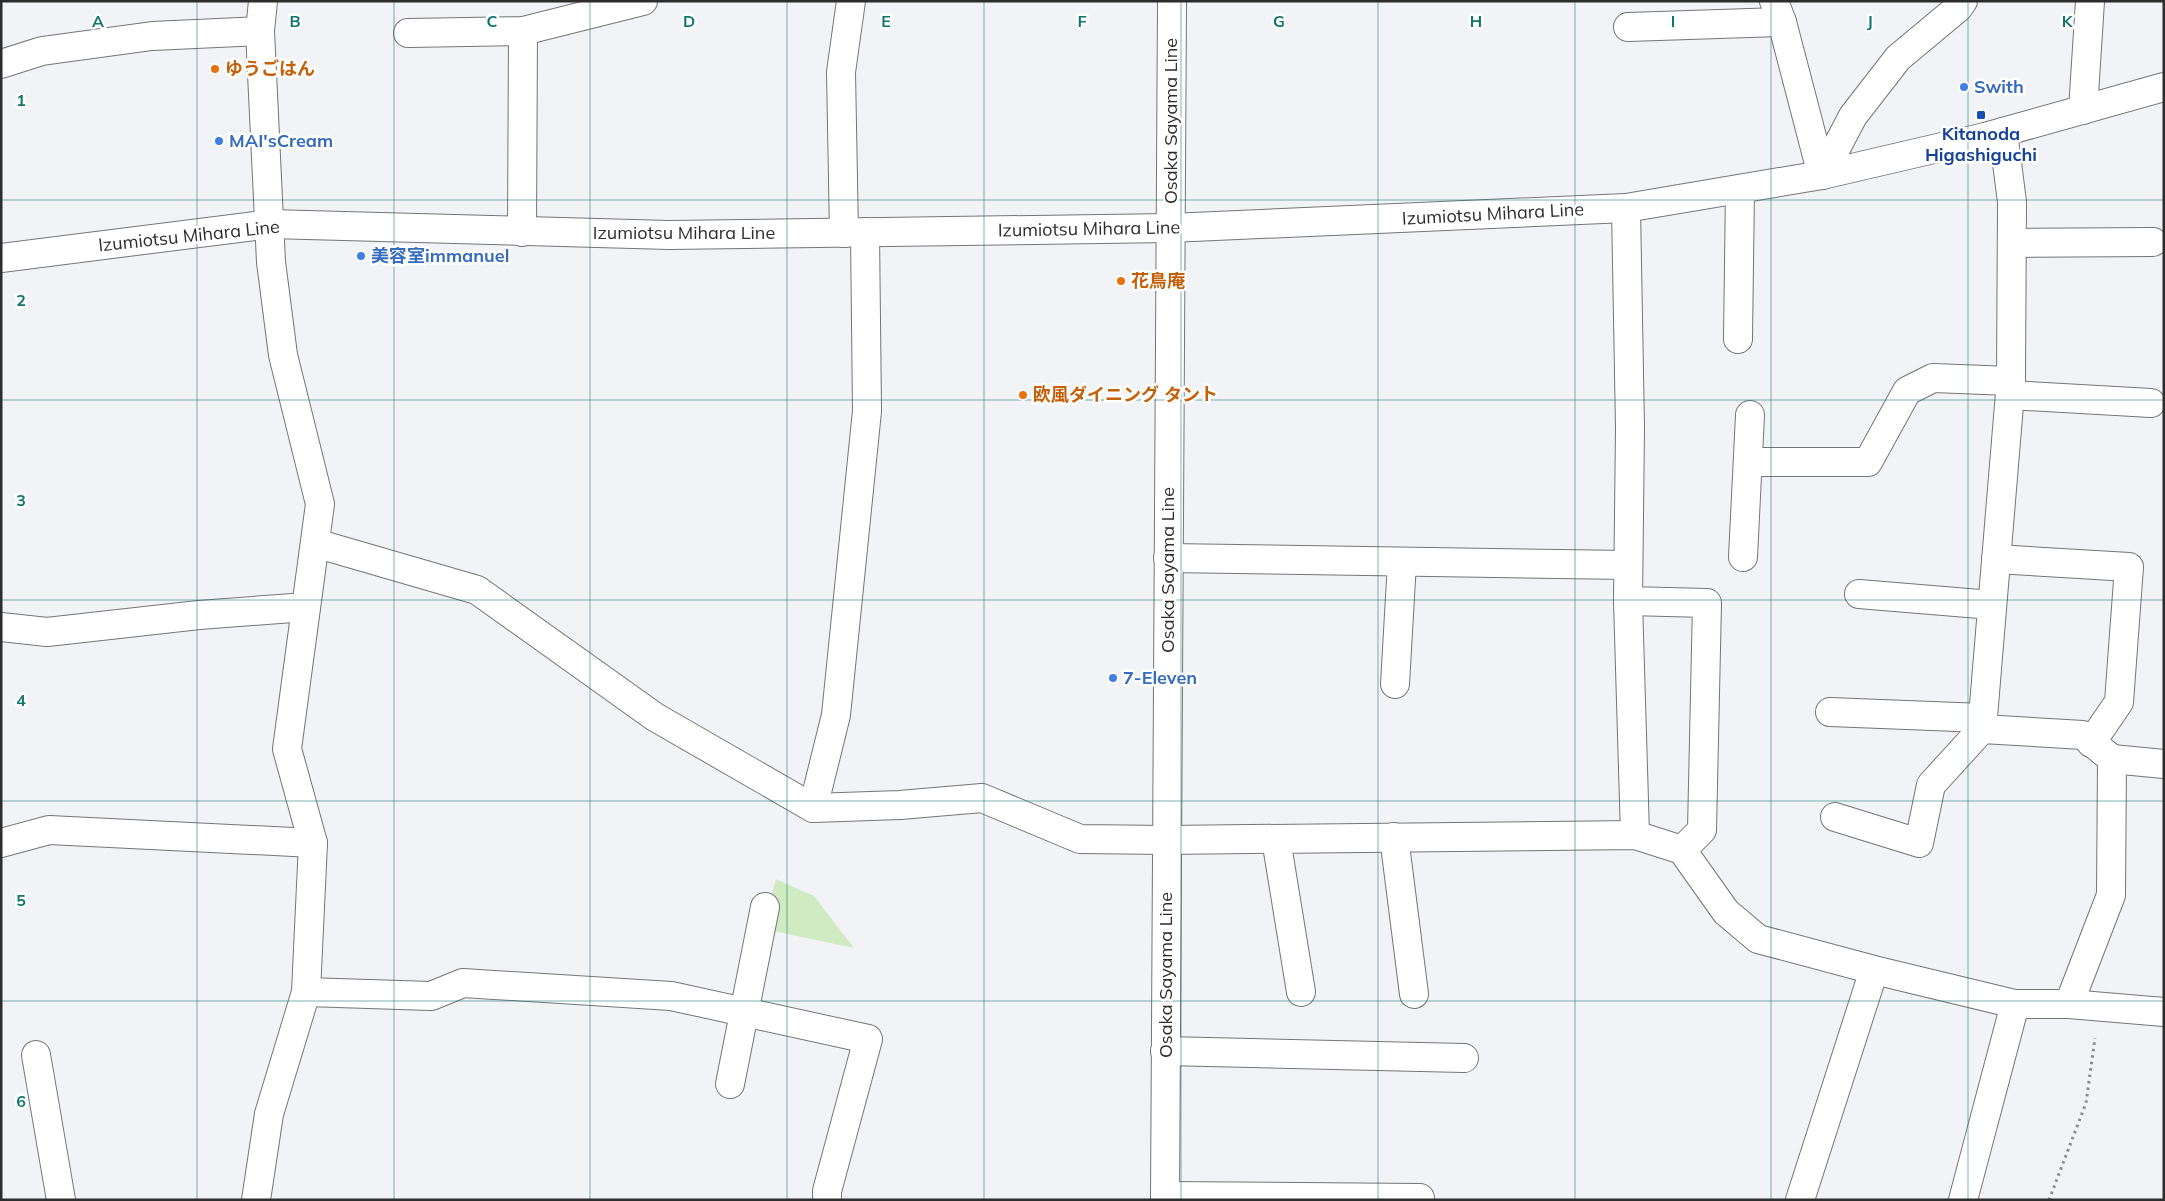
<svg xmlns="http://www.w3.org/2000/svg" width="2165" height="1201" viewBox="0 0 2165 1201" font-family="Mulish,'Noto Sans JP',sans-serif">
	<rect width="100%" height="100%" fill="#f2f3f7"/>
	<polygon fill="#d0eac1" points="776,879 814,896 854,948 773,931 770,902"/>
	<g fill="none" stroke-linecap="round" stroke-linejoin="round">
		<defs>
			<g id="minor">
				<polyline points="1774,1 1782,22 1822,175"/>
				<polyline points="1628,27 1782,22"/>
				<polyline points="408,33 523,31 643,1"/>
				<polyline points="1,64 42,51 152,36 260,31"/>
				<polyline points="2083,110 2090,1"/>
				<polyline points="1822,175 1853,116 1898,58 1958,8 1963,1"/>
				<polyline points="1626,208 1630,428 1628,601 1707,603 1702,830 1682,850"/>
				<polyline points="522,232 523,31"/>
				<polyline points="844,233 841,72 851,1"/>
				<polyline points="2012,243 2153,242"/>
				<polyline points="1738,339 1740,189"/>
				<polyline points="2010,395 2151,403"/>
				<polyline points="1748,462 1868,462 1907,391 1933,378 2011,381"/>
				<polyline points="315,543 477,590 655,717 813,808 900,805 982,798 1080,839 1166,840 1635,835 1682,850 1726,912 1758,939 1874,970 2015,1004 2069,1004 2111,895 2112,759 2083,735 1982,729 2011,381 2012,202 2003,132"/>
				<polyline points="1743,557 1750,415"/>
				<polyline points="1168,558 1628,565"/>
				<polyline points="1996,559 2129,567 2119,702 2091,743"/>
				<polyline points="1859,594 1992,605"/>
				<polyline points="1628,601 1635,835"/>
				<polyline points="1,627 47,632 199,615 306,607"/>
				<polyline points="1395,684 1402,562"/>
				<polyline points="1830,712 1983,718"/>
				<polyline points="2112,759 2164,764"/>
				<polyline points="813,808 836,715 867,411 865,232"/>
				<polyline points="1835,817 1919,843 1931,785 1982,729"/>
				<polyline points="1394,837 1414,994"/>
				<polyline points="1276,839 1301,992"/>
				<polyline points="1,843 49,830 313,843"/>
				<polyline points="306,992 431,996 463,983 671,996 868,1039 827,1191 827,1200"/>
				<polyline points="2069,1004 2164,1012"/>
				<polyline points="1165,1051 1464,1058"/>
				<polyline points="36,1055 61,1200"/>
				<polyline points="730,1084 765,907"/>
				<polyline points="1165,1196 1420,1198 1420,1200"/>
				<polyline points="256,1200 269,1114 306,992 313,843 287,749 320,504 283,355 271,262 260,31 263,1"/>
				<polyline points="1800,1200 1874,970"/>
				<polyline points="1963,1200 2015,1004"/>
			</g>
			<g id="major">
				<polyline points="1,258 270,224 669,235 1170,228 1626,208 1822,175 1985,137 2164,87"/>
				<polyline points="1165,1200 1172,1"/>
			</g>
		</defs>
		<use href="#minor" stroke="#747578" stroke-width="30"/>
		<use href="#major" stroke="#747578" stroke-width="30"/>
		<polyline stroke="#8a8b8d" stroke-width="3" stroke-dasharray="2.5 4" stroke-linecap="butt" points="2049,1200 2086,1103 2095,1038"/>
		<use href="#minor" stroke="#fff" stroke-width="28"/>
		<use href="#major" stroke="#fff" stroke-width="28"/>
	</g>
	<path fill="none" stroke="#0f766e" stroke-width="1" stroke-opacity="0.55" d="M 197,1 L 197,1200M 394,1 L 394,1200M 590,1 L 590,1200M 787,1 L 787,1200M 984,1 L 984,1200M 1181,1 L 1181,1200M 1378,1 L 1378,1200M 1575,1 L 1575,1200M 1771,1 L 1771,1200M 1968,1 L 1968,1200M 1,200 L 2164,200M 1,400 L 2164,400M 1,600 L 2164,600M 1,801 L 2164,801M 1,1001 L 2164,1001"/>
	<g fill="#e8710a" stroke="#fff" stroke-width="2">
		<circle cx="215" cy="69" r="5"/>
		<circle cx="1121" cy="281" r="5"/>
		<circle cx="1023" cy="395" r="5"/>
	</g>
	<g fill="#3f7fe0" stroke="#fff" stroke-width="2">
		<circle cx="1964" cy="87" r="5"/>
		<circle cx="219" cy="141" r="5"/>
		<circle cx="361" cy="256" r="5"/>
		<circle cx="1113" cy="678" r="5"/>
	</g>
	<rect fill="#1a4fb4" stroke="#fff" stroke-width="2" x="1976" y="110" width="10" height="10" rx="2.5"/>
	<g text-anchor="middle" stroke-width="5" stroke-linejoin="round" paint-order="stroke">
		<g font-size="18" font-weight="bold" fill="#c56008" stroke="#fff" text-anchor="start">
			<text x="225" y="75">ゆうごはん</text>
			<text x="1131" y="287">花鳥庵</text>
			<text x="1033" y="401">欧風ダイニング タント</text>
		</g>
		<g font-size="18" font-weight="bold" fill="#366cbe" stroke="#fff" text-anchor="start">
			<text x="1974" y="93">Swith</text>
			<text x="229" y="147">MAI'sCream</text>
			<text x="371" y="262">美容室immanuel</text>
			<text x="1123" y="684">7-Eleven</text>
		</g>
		<g font-size="18" fill="#2d2d2e" stroke="#fff">
			<text transform="translate(1171 121) rotate(-90)" y="6">Osaka Sayama Line</text>
			<text transform="translate(1493 214) rotate(-3)" y="6">Izumiotsu Mihara Line</text>
			<text transform="translate(1089 229) rotate(-1)" y="6">Izumiotsu Mihara Line</text>
			<text x="684" y="239">Izumiotsu Mihara Line</text>
			<text transform="translate(189 236) rotate(-6)" y="6">Izumiotsu Mihara Line</text>
			<text transform="translate(1168 570) rotate(-90)" y="6">Osaka Sayama Line</text>
			<text transform="translate(1166 975) rotate(-90)" y="6">Osaka Sayama Line</text>
		</g>
		<g font-size="18" font-weight="bold" fill="#164399" stroke="#fff">
			<text x="1981" y="140">Kitanoda<tspan x="1981" dy="21">Higashiguchi</tspan></text>
		</g>
	</g>
	<g font-size="16" text-anchor="middle" font-weight="bold" fill="#0f766e" stroke="#fff" stroke-width="5" stroke-linejoin="round" paint-order="stroke">
		<text x="98" y="27">A</text>
		<text x="295" y="27">B</text>
		<text x="492" y="27">C</text>
		<text x="689" y="27">D</text>
		<text x="886" y="27">E</text>
		<text x="1082" y="27">F</text>
		<text x="1279" y="27">G</text>
		<text x="1476" y="27">H</text>
		<text x="1673" y="27">I</text>
		<text x="1870" y="27">J</text>
		<text x="2067" y="27">K</text>
		<text x="21" y="106">1</text>
		<text x="21" y="306">2</text>
		<text x="21" y="506">3</text>
		<text x="21" y="706">4</text>
		<text x="21" y="906">5</text>
		<text x="21" y="1107">6</text>
	</g>
	<rect width="2165" height="1201" fill="none" stroke="#2d2d2e" stroke-width="5"/>
</svg>
